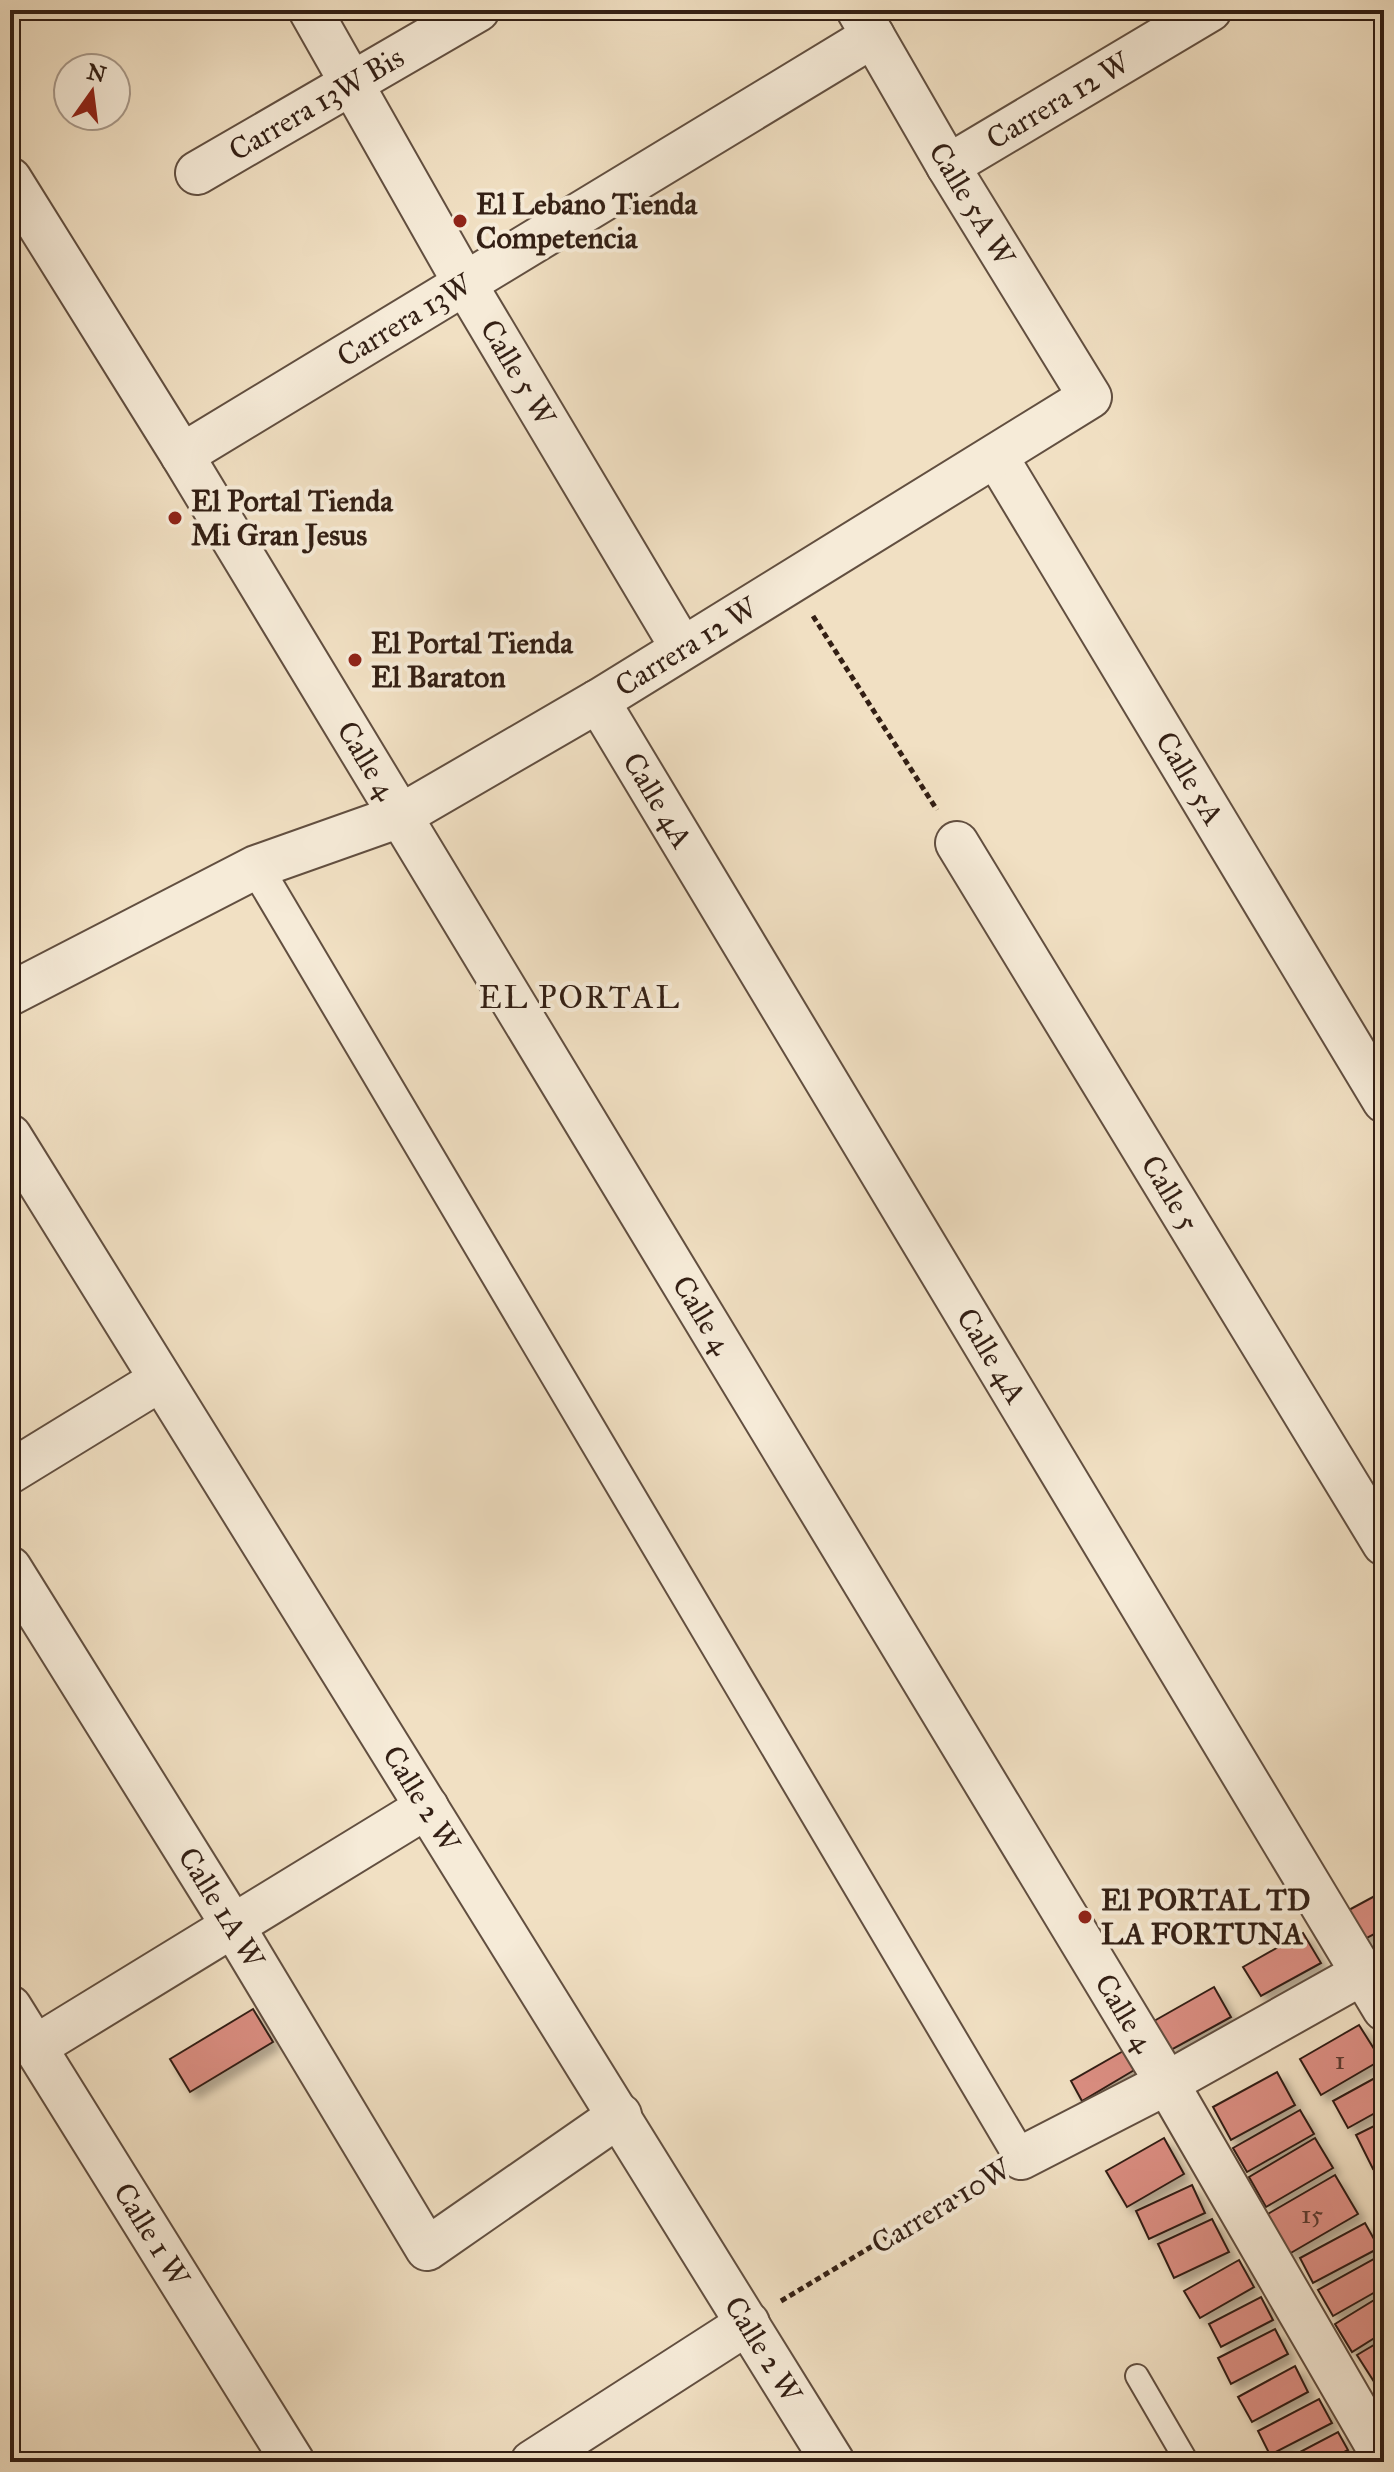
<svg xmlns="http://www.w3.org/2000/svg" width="1394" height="2472" viewBox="0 0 1394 2472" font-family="'IM FELL Great Primer',serif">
	<defs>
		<filter id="shadow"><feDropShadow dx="7" dy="7" stdDeviation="4" flood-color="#0004"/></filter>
	</defs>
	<rect width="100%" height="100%" fill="#f1e0c3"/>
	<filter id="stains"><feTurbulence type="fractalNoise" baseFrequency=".0025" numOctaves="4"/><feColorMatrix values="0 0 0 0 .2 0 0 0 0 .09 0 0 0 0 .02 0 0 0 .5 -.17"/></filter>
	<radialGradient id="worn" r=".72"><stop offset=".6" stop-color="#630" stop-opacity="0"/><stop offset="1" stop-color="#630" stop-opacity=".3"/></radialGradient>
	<g fill="#db8e82" stroke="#331f14" stroke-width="2" filter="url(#shadow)">
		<polygon points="1384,1891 1384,1929 1363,1940 1347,1911"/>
		<polygon points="1303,1933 1321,1963 1261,1996 1243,1967"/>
		<polygon points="1214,1987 1231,2017 1171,2050 1154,2021"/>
		<polygon points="253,2009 273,2042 190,2092 170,2059"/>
		<polygon points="1359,2025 1381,2060 1321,2095 1300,2059"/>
		<polygon points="1125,2050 1136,2069 1082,2101 1071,2081"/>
		<polygon points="1277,2072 1295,2105 1231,2140 1213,2107"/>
		<polygon points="1384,2073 1384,2108 1348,2128 1333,2101"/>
		<polygon points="1300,2110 1314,2134 1247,2172 1233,2148"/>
		<polygon points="1384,2121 1384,2163 1373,2169 1356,2135"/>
		<polygon points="1164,2138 1184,2174 1127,2207 1106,2171"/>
		<polygon points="1315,2138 1333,2168 1266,2207 1249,2177"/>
		<polygon points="1335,2175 1358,2214 1289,2254 1266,2215"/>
		<polygon points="1192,2185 1205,2213 1149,2239 1136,2211"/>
		<polygon points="1212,2219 1229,2252 1174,2278 1158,2244"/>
		<polygon points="1365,2223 1379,2248 1313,2283 1300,2258"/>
		<polygon points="1383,2254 1384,2287 1333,2316 1318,2290"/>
		<polygon points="1239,2260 1254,2287 1200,2318 1184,2291"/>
		<polygon points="1384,2294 1384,2332 1352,2352 1335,2324"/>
		<polygon points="1261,2297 1273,2320 1221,2347 1209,2324"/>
		<polygon points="1275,2329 1288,2354 1231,2384 1218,2358"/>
		<polygon points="1384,2339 1384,2385 1378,2388 1357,2355"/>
		<polygon points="1295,2366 1308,2392 1252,2422 1238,2397"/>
		<polygon points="1319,2399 1332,2423 1270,2455 1258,2431"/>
		<polygon points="1338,2432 1348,2450 1326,2462 1281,2462"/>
	</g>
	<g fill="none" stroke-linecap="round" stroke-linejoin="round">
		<defs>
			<polyline id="service" points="1137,2376 1187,2462"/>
			<polyline id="pedestrian" points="256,867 1021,2158"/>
			<g id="minor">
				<path id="s1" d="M 310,10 L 464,282 L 682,648"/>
				<path id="s2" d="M 948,166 L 1210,10"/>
				<path id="s3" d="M 197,173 L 478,10"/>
				<path id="s4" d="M 10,179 L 182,455 L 1167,2083 L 1384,2458"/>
				<path id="s5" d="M 182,455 L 873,36"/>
				<path id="s6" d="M 996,456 L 1384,1101"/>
				<path id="s7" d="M 598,701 L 1384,2009"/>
				<path id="s8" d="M 957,843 L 1384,1544"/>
				<path id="s9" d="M 10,994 L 256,867 L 400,816 L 598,701 L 1090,397 L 948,166 L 858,10"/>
				<path id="s10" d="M 10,1136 L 833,2462"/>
				<polyline points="10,1472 160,1380"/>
				<path id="s11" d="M 10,1568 L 233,1926 L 427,2249 L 620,2115"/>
				<path id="s12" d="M 10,2007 L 293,2462"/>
				<polyline points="35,2047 427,1807"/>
				<polyline points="1021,2158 1167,2083 1363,1973"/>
				<polyline points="532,2462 748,2323"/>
			</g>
		</defs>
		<use href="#service" stroke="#624f40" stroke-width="26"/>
		<use href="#pedestrian" stroke="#624f40" stroke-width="36"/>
		<use href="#minor" stroke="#624f40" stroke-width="46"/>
		<g stroke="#331f14" stroke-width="5" stroke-dasharray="6 4" stroke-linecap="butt">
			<polyline points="813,616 937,810"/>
			<polyline points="781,2301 989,2176"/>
		</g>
		<use href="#service" stroke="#f6ebd8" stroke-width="22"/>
		<use href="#pedestrian" stroke="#f6ebd8" stroke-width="32"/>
		<use href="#minor" stroke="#f6ebd8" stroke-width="42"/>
	</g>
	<g fill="#8f2418" stroke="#f6ebd8" stroke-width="3">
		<circle cx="460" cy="221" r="8"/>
		<circle cx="175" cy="518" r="8"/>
		<circle cx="355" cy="660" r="8"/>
		<circle cx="1085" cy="1917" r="8"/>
	</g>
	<g text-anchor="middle" stroke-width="8" stroke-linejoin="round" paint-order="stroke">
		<g font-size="26" fill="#5d3b30">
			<text x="1340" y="2069">1</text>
			<text x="1312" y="2223">15</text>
		</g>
		<g font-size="30" fill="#331f14" stroke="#f6ebd8">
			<text dy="10" stroke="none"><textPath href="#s2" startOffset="128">Carrera 12 W</textPath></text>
			<text dy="10" stroke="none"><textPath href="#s3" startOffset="138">Carrera 13W Bis</textPath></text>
			<text transform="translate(972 204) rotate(59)" y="10">Calle 5A W</text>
			<text dy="10" stroke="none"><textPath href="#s5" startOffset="260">Carrera 13W</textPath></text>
			<text dy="10" stroke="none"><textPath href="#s1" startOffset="418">Calle 5 W</textPath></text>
			<text dy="10" stroke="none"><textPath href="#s9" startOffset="762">Carrera 12 W</textPath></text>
			<text dy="10" stroke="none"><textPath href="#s4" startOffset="682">Calle 4</textPath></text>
			<text dy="10" stroke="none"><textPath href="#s6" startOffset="376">Calle 5A</textPath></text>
			<text dy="10" stroke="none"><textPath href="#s7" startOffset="116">Calle 4A</textPath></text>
			<text dy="10" stroke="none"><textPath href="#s8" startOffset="410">Calle 5</textPath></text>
			<text dy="10" stroke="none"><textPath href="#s4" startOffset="1330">Calle 4</textPath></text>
			<text dy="10" stroke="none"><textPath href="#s7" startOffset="764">Calle 4A</textPath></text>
			<text dy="10" stroke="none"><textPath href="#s10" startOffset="780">Calle 2 W</textPath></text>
			<text dy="10" stroke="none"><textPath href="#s11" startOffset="400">Calle 1A W</textPath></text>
			<text dy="10" stroke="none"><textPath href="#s4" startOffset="2146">Calle 4</textPath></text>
			<text transform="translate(941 2206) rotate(-31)" y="10">Carrera 10W</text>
			<text dy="10" stroke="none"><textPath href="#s12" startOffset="268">Calle 1 W</textPath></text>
			<text dy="10" stroke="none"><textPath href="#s10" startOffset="1428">Calle 2 W</textPath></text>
		</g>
		<g font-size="30" font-weight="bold" fill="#331f14" stroke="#f6ebd8" text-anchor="start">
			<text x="476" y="214">El Lebano Tienda<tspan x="476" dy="34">Competencia</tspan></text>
			<text x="191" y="511">El Portal Tienda<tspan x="191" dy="34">Mi Gran Jesus</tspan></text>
			<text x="371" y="653">El Portal Tienda<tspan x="371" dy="34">El Baraton</tspan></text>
			<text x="1101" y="1910">El PORTAL TD<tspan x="1101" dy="34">LA FORTUNA</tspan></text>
		</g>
		<g font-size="32" letter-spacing="2" fill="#331f14" stroke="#f6ebd8">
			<text x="580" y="1008">EL PORTAL</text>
		</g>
	</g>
	<rect width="1394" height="2472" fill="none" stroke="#f1e0c3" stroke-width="40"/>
	<rect x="12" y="12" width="1370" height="2448" fill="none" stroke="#331f14" stroke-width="4"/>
	<rect x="20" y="20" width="1354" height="2432" fill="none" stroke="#331f14" stroke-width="2"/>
	<g transform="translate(92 92) rotate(14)"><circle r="38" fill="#f6ebd8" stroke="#a8998a" stroke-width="2"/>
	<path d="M0-6L14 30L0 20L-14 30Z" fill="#8f2418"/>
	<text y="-12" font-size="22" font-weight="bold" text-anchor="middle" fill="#331f14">N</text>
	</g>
	<rect width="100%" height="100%" filter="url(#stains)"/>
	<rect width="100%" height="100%" fill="url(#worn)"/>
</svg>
